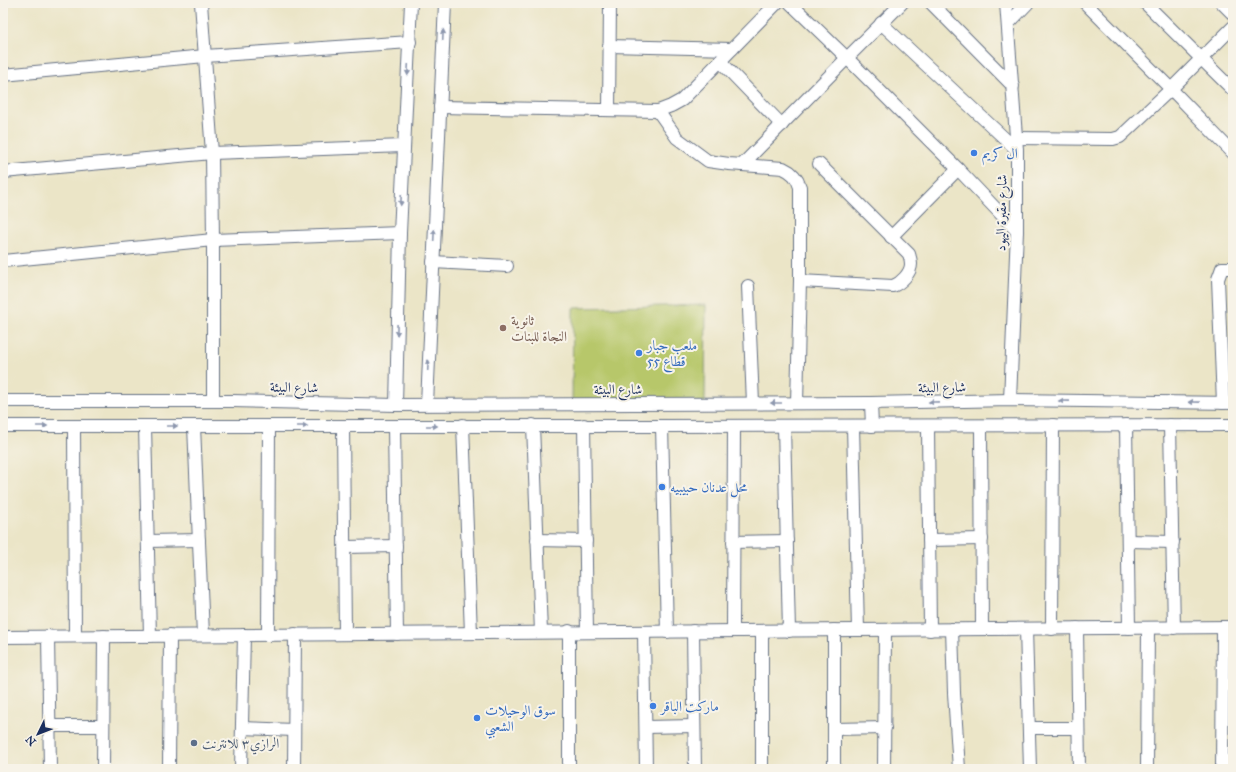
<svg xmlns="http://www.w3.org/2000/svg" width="1236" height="772" viewBox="0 0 1236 772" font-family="'IM FELL Great Primer',Amiri,serif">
	<rect width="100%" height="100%" fill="#f7f3e8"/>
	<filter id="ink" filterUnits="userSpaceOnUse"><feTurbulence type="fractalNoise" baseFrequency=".025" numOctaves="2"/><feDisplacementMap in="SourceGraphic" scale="8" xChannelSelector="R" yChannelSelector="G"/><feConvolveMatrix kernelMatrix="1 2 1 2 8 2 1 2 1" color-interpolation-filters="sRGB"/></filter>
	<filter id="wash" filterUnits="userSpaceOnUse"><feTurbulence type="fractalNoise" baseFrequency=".012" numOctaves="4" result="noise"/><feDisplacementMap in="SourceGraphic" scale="16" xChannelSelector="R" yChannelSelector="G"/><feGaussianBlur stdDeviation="0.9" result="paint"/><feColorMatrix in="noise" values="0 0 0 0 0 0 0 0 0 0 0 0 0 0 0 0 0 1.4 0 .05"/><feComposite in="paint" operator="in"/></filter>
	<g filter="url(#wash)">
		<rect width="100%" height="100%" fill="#ebe5c7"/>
		<polygon fill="#b7c76a" stroke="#697b64" points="706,305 705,403 572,404 573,308"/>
	</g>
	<g filter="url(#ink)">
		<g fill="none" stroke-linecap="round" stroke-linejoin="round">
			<defs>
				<g id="minor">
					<polyline points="201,3 212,153 213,240 213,401"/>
					<polyline points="790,3 847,58 902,3"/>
					<polyline points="931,3 1013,86"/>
					<polyline points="1006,3 1017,150 1017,231 1010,400"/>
					<polyline points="1085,3 1171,89 1233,153"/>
					<polyline points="1145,3 1233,90"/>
					<polyline points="1222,3 1233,14"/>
					<polyline points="881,23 1017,150"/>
					<polyline points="1008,24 1028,3"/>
					<polyline points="609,46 732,49"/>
					<polyline points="720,61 782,125"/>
					<polyline points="3,75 205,56 410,42"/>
					<polyline points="440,107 658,111 671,106 682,100 777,3"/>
					<polyline points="609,110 610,3"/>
					<path d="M 658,111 L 677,138 L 708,161 L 729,164 L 783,168 C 792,172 797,177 800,187 L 800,281 L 797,403"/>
					<polyline points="1016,138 1113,139 1120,137 1171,89 1233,27"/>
					<polyline points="742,165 847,58 958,169 1017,231"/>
					<polyline points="3,172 212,153 404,146"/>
					<polyline points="891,237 958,169"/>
					<polyline points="3,261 213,240 400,233"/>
					<polyline points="433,262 507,266"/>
					<path d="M 800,281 L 893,286 C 901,283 911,273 911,264 C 911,261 910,257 909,254 L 819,164"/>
					<polyline points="748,286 753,403"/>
					<polyline points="3,401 233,401 396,405 871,403 1010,400 1233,403"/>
					<polyline points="871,403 872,426"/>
					<polyline points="1223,403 1218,279 1222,268 1233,268"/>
					<polyline points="427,404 445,3"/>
					<polyline points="396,405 400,233 411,3"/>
					<polyline points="463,425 471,633"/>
					<polyline points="533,425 541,632"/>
					<polyline points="584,425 587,632"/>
					<polyline points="1126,425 1129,628"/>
					<polyline points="1170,425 1174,628"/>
					<polyline points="3,426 662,426 1233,425"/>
					<polyline points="74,426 75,636"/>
					<polyline points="145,426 150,636"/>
					<polyline points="194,426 203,635"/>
					<polyline points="343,426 345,634"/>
					<polyline points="394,426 397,634"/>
					<polyline points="662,426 667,632"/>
					<polyline points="784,426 789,631"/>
					<polyline points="853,426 858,630"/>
					<polyline points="928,426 930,630"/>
					<polyline points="981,426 982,629"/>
					<polyline points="537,540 586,541"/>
					<polyline points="929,540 982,539"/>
					<polyline points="148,541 199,540"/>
					<polyline points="1128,541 1173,542"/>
					<polyline points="733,542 787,541"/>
					<polyline points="345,547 396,546"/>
					<polyline points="1077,628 1079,769"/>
					<polyline points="952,629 954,693 959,769"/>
					<polyline points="1026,629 1030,769"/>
					<polyline points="1052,629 1053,425"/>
					<polyline points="693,631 695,769"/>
					<polyline points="733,631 734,426"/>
					<polyline points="644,632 646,769"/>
					<polyline points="268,635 269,426"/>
					<polyline points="48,636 50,769"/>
					<polyline points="3,637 1233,627"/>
					<polyline points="49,726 103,726"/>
					<polyline points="646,727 694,726"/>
					<polyline points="242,728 294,730"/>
					<polyline points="1029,728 1078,728"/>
					<polyline points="834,729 885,728"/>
					<polyline points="103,769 104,636"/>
					<polyline points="169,769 170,635"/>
					<polyline points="241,769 244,635"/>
					<polyline points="294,769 295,634"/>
					<polyline points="569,769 569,631"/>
					<polyline points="762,769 762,631"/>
					<polyline points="834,769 834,630"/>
					<polyline points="884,769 885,630"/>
					<polyline points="1147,769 1148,628"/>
					<polyline points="1222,769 1223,627"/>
				</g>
			</defs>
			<use href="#minor" stroke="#646f83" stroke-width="14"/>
			<use href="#minor" stroke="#fff" stroke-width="12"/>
		</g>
		<defs><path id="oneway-solid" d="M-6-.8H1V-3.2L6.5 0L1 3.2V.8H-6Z"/></defs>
		<g fill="#8d97ae">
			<use href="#oneway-solid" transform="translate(443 35) rotate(-87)"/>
			<use href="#oneway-solid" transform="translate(408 70) rotate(93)"/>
			<use href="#oneway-solid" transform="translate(401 200) rotate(93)"/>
			<use href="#oneway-solid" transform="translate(434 235) rotate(-87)"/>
			<use href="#oneway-solid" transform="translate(397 330) rotate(91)"/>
			<use href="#oneway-solid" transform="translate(428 365) rotate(-87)"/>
			<use href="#oneway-solid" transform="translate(1064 401) rotate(-179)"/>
			<use href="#oneway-solid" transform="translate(934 402) rotate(179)"/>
			<use href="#oneway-solid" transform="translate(1194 402) rotate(-179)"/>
			<use href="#oneway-solid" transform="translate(776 403) rotate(180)"/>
			<use href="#oneway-solid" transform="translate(42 426)"/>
			<use href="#oneway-solid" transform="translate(172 426)"/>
			<use href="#oneway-solid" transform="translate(302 426)"/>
			<use href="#oneway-solid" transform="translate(432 426)"/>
		</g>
	</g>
	<g fill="#3f7fe0" stroke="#f7f3e8" stroke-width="1.5">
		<circle cx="974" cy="153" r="4"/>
		<circle cx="639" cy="353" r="4"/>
		<circle cx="662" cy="487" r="4"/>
		<circle cx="653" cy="706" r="4"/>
		<circle cx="477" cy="718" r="4"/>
	</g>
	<circle fill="#8d6e63" stroke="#f7f3e8" stroke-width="1.5" cx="503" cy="328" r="4"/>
	<circle fill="#5c6f8a" stroke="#f7f3e8" stroke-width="1.5" cx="194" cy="743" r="4"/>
	<g text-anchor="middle" stroke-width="4" stroke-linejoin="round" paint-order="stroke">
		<g font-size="14" fill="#366cbe" stroke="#f7f3e8" text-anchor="start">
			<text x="982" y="158">ال كريم</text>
			<text x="647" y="350">ملعب جبار<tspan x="647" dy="16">قطاع 55</tspan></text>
			<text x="670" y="492">محل عدنان حبيبيه</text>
			<text x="661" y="711">ماركت الباقر</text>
			<text x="485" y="715">سوق الوحيلات<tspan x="485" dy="16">الشعبي</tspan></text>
		</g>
		<g font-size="14" fill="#1b2f5e" stroke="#f7f3e8">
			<text transform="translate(1001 213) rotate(-89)" y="5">شارع مقبرة اليهود</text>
			<text transform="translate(294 387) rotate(1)" y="5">شارع البيئة</text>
			<text transform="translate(942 387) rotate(-1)" y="5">شارع البيئة</text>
			<text x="618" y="394">شارع البيئة</text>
		</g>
		<g font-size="14" fill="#785e54" stroke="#f7f3e8" text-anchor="start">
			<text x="511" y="325">ثانوية<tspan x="511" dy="16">النجاة للبنات</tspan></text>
		</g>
		<g font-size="14" fill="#4e5e75" stroke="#f7f3e8" text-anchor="start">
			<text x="202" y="748">الرازي٣ للانترنت</text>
		</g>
	</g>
	<rect width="1236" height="772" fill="none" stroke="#f7f3e8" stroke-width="16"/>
	<g transform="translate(38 734) rotate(227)" stroke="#f7f3e8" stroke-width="3" paint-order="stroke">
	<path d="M0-3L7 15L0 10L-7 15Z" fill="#1b2f5e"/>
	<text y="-6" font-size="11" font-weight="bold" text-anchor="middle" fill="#1b2f5e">N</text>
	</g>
</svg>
